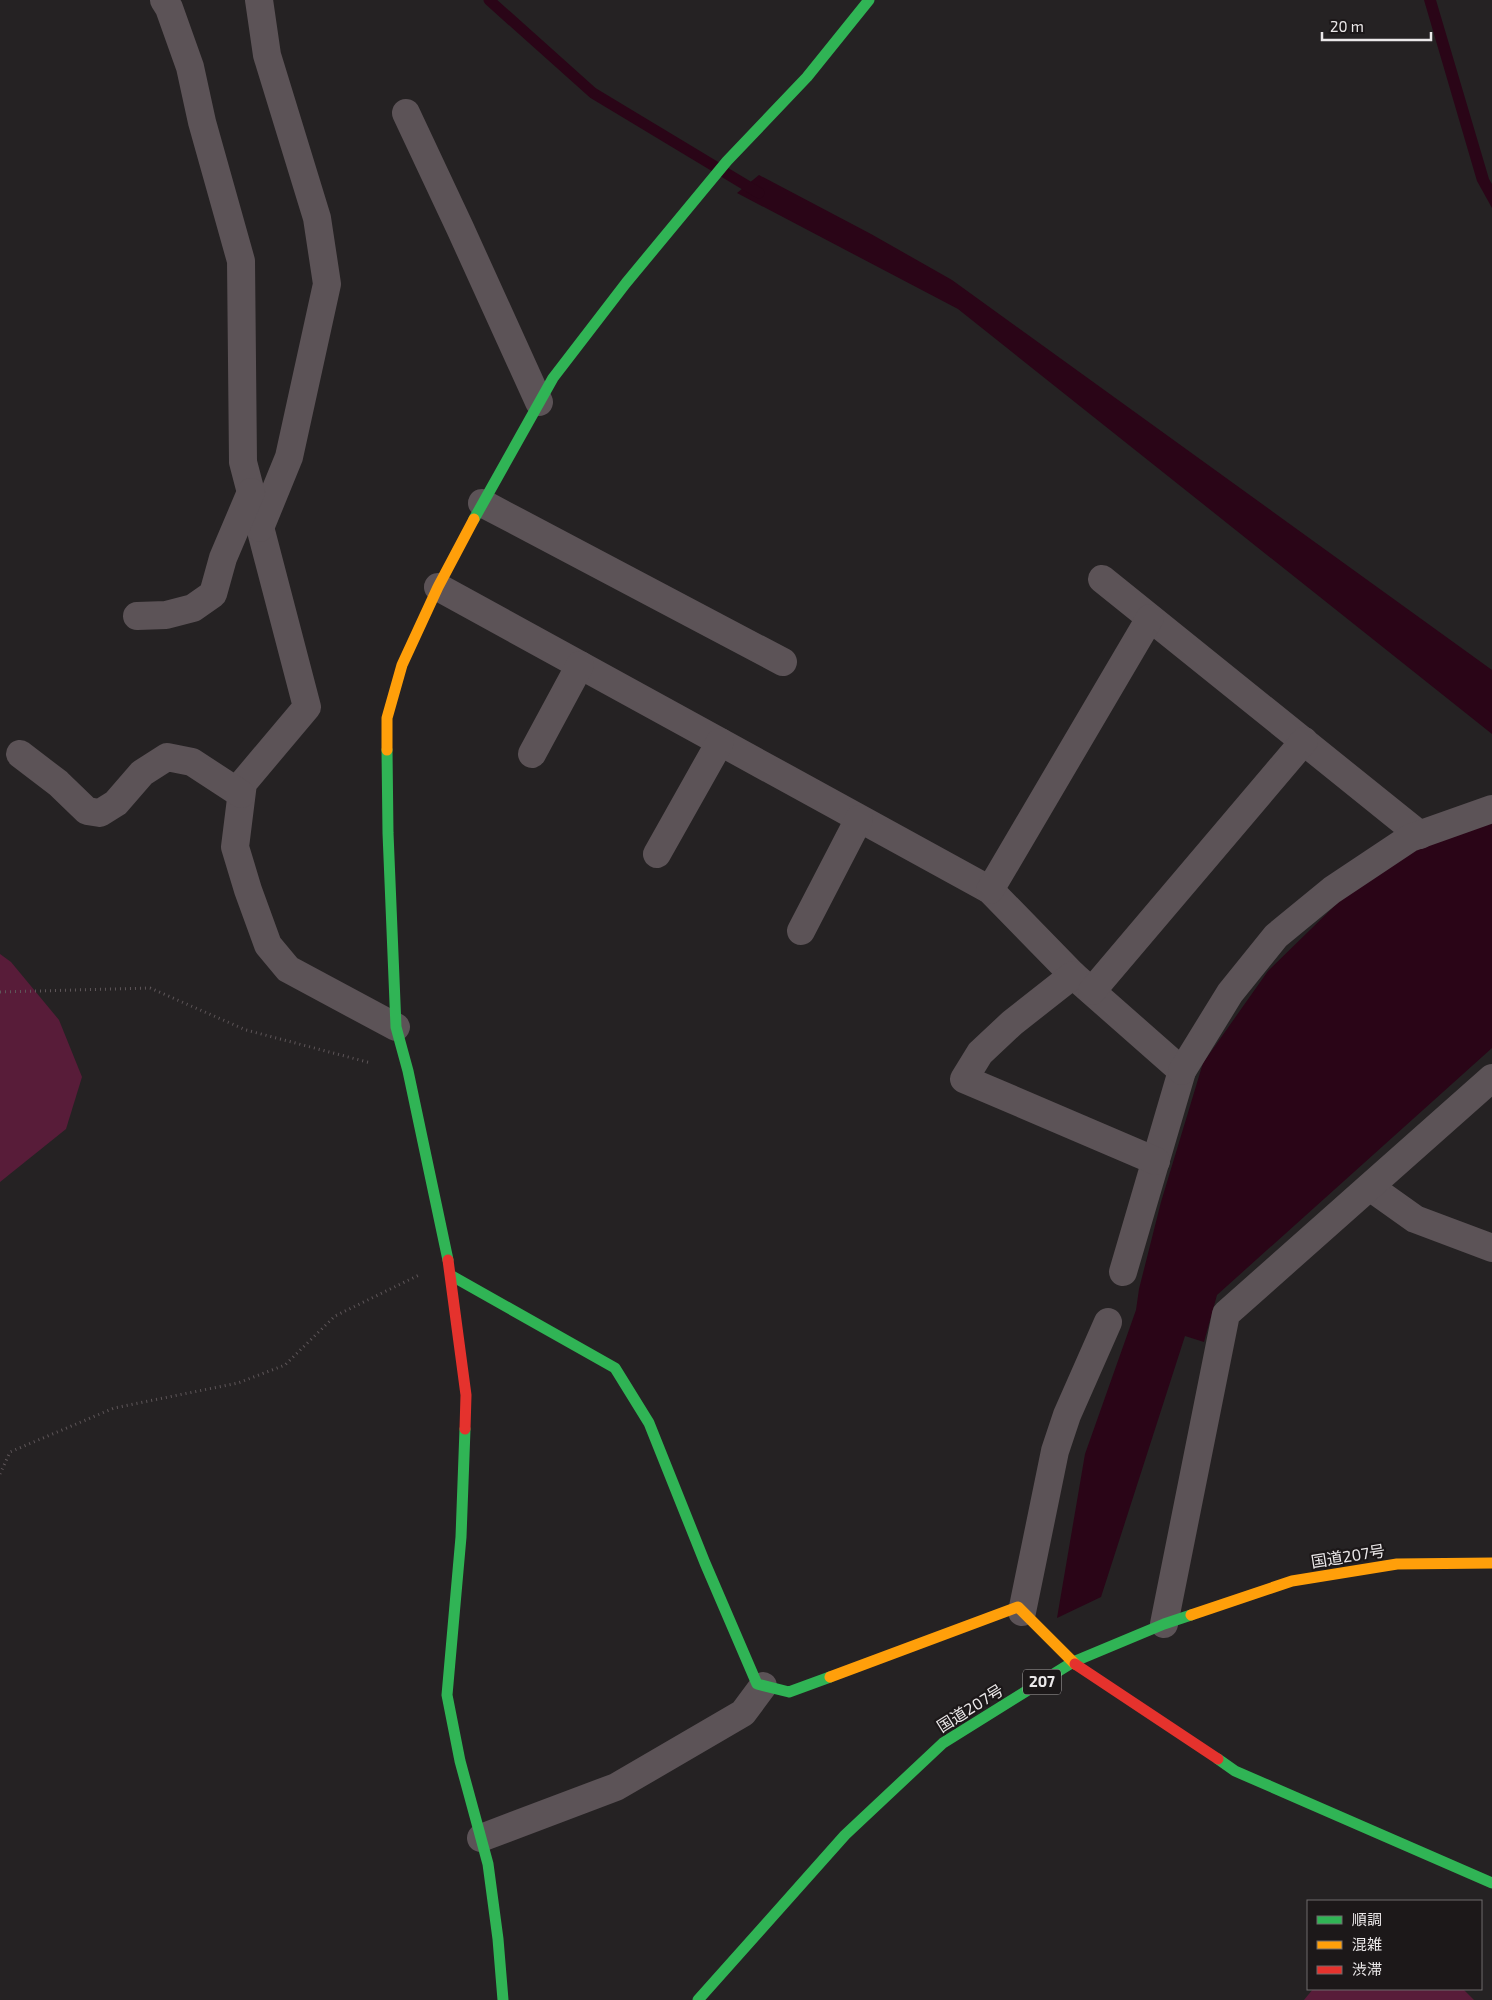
<svg xmlns="http://www.w3.org/2000/svg" width="1492" height="2000" viewBox="0 0 1492 2000" font-family="'Exo 2','Noto Sans JP',sans-serif">
	<rect width="100%" height="100%" fill="#252223"/>
	<g fill="#581c39">
		<polygon points="0,954 11,962 59,1020 82,1077 66,1129 0,1182"/>
		<polygon points="1313,1989 1463,1989 1474,2000 1304,2000"/>
	</g>
	<g fill="#2a0517">
		<polygon points="1424,0 1436,0 1489,179 1492,184 1492,208 1477,181"/>
		<polygon points="759,175 871,234 952,280 1492,670 1492,734 958,309 737,193"/>
		<polygon points="1492,817 1492,1048 1217,1295 1204,1342 1185,1336 1101,1597 1057,1618 1085,1454 1136,1310 1139,1289 1161,1202 1203,1063 1268,971 1352,889 1437,832"/>
	</g>
	<g fill="none" stroke-linecap="round" stroke-linejoin="round">
		<polyline stroke="#2a0517" stroke-width="11" points="489,0 593,93 759,193"/>
		<g stroke="#5e5659" stroke-width="3" stroke-dasharray="1 4" stroke-linecap="butt">
			<polyline points="0,992 150,988 246,1030 371,1063"/>
			<polyline points="0,1474 10,1452 114,1408 238,1383 285,1365 335,1316 419,1275"/>
		</g>
		<g stroke="#5c5357" stroke-width="28">
			<polyline points="164,0 169,8 190,67 202,122 241,261 243,462 307,707 243,783 235,847 248,890 268,945 288,969 396,1027"/>
			<polyline points="259,0 267,55 317,218 327,284 289,457 260,528"/>
			<polyline points="406,113 460,228 539,402"/>
			<polyline points="482,503 783,662"/>
			<polyline points="1102,579 1420,835"/>
			<polyline points="438,587 990,890 1073,975 1182,1071 1123,1272"/>
			<polyline points="137,616 166,615 193,608 213,594 223,558 251,492"/>
			<polyline points="20,754 58,783 87,811 100,813 116,803 142,773 167,757 192,762 241,794"/>
			<polyline points="532,754 580,665"/>
			<polyline points="657,854 720,742"/>
			<polyline points="990,890 1150,618"/>
			<polyline points="801,931 859,819"/>
			<polyline points="1073,975 1012,1023 980,1053 964,1079 1156,1161"/>
			<polyline points="1092,991 1304,741"/>
			<polyline points="1182,1071 1230,993 1276,936 1332,890 1410,838 1492,809"/>
			<polyline points="1370,1187 1415,1219 1492,1248"/>
			<polyline points="1022,1612 1055,1451 1067,1415 1108,1322"/>
			<polyline points="1164,1624 1226,1314 1492,1078"/>
			<polyline points="481,1838 616,1787 743,1713 763,1686"/>
		</g>
		<g stroke="#30b455" stroke-width="11">
			<polyline points="474,519 553,378 626,283 727,161 807,77 869,0"/>
			<polyline points="387,750 388,833 396,1027 408,1071 448,1260"/>
			<polyline points="452,1276 615,1368 649,1423 705,1563 757,1684 789,1692 830,1677"/>
			<polyline points="465,1429 461,1537 447,1695 460,1761 488,1864 498,1939 503,2000"/>
			<polyline points="1218,1759 1235,1771 1492,1883"/>
			<polyline points="698,2000 845,1835 943,1743 1073,1662 1164,1624 1191,1615"/>
		</g>
		<g stroke="#ff9f0a" stroke-width="11">
			<polyline points="387,750 387,718 402,665 438,587 474,519"/>
			<polyline points="1191,1615 1292,1581 1397,1564 1492,1563"/>
			<polyline points="830,1677 1018,1607 1075,1664"/>
		</g>
		<g stroke="#e5322d" stroke-width="11">
			<polyline points="448,1260 466,1395 465,1429"/>
			<polyline points="1075,1664 1218,1759"/>
		</g>
	</g>
	<g text-anchor="middle" stroke-width="4.5" stroke-linejoin="round" paint-order="stroke">
		<rect fill="#1c1819" stroke="#adaaab" stroke-width="1" x="1023" y="1669.5" width="38" height="25" rx="4"/>
		<g font-size="15" font-weight="bold" fill="#ebe8e9">
			<text x="1042" y="1687">207</text>
		</g>
		<g font-size="16" fill="#ebe8e9" stroke="#1c1819">
			<text transform="translate(1348 1556) rotate(-9)" y="6">国道207号</text>
			<text transform="translate(970 1708) rotate(-32)" y="6">国道207号</text>
		</g>
	</g>
	<rect x="1307" y="1900" width="175" height="90" fill="#1c1819" stroke="#6f6b6c"/>
	<rect x="1317" y="1916" width="25" height="8" fill="#30b455" stroke="#6f6b6c"/>
	<text x="1352" y="1925" font-size="15" fill="#ebe8e9">順調</text>
	<rect x="1317" y="1941" width="25" height="8" fill="#ff9f0a" stroke="#6f6b6c"/>
	<text x="1352" y="1950" font-size="15" fill="#ebe8e9">混雑</text>
	<rect x="1317" y="1966" width="25" height="8" fill="#e5322d" stroke="#6f6b6c"/>
	<text x="1352" y="1975" font-size="15" fill="#ebe8e9">渋滞</text>
	<path d="M1322 32v8h109v-8" fill="none" stroke="#ebe8e9" stroke-width="2.5"/>
	<text x="1330" y="32" font-size="15" fill="#ebe8e9" stroke="#1c1819" stroke-width="4" paint-order="stroke">20 m</text>
</svg>
